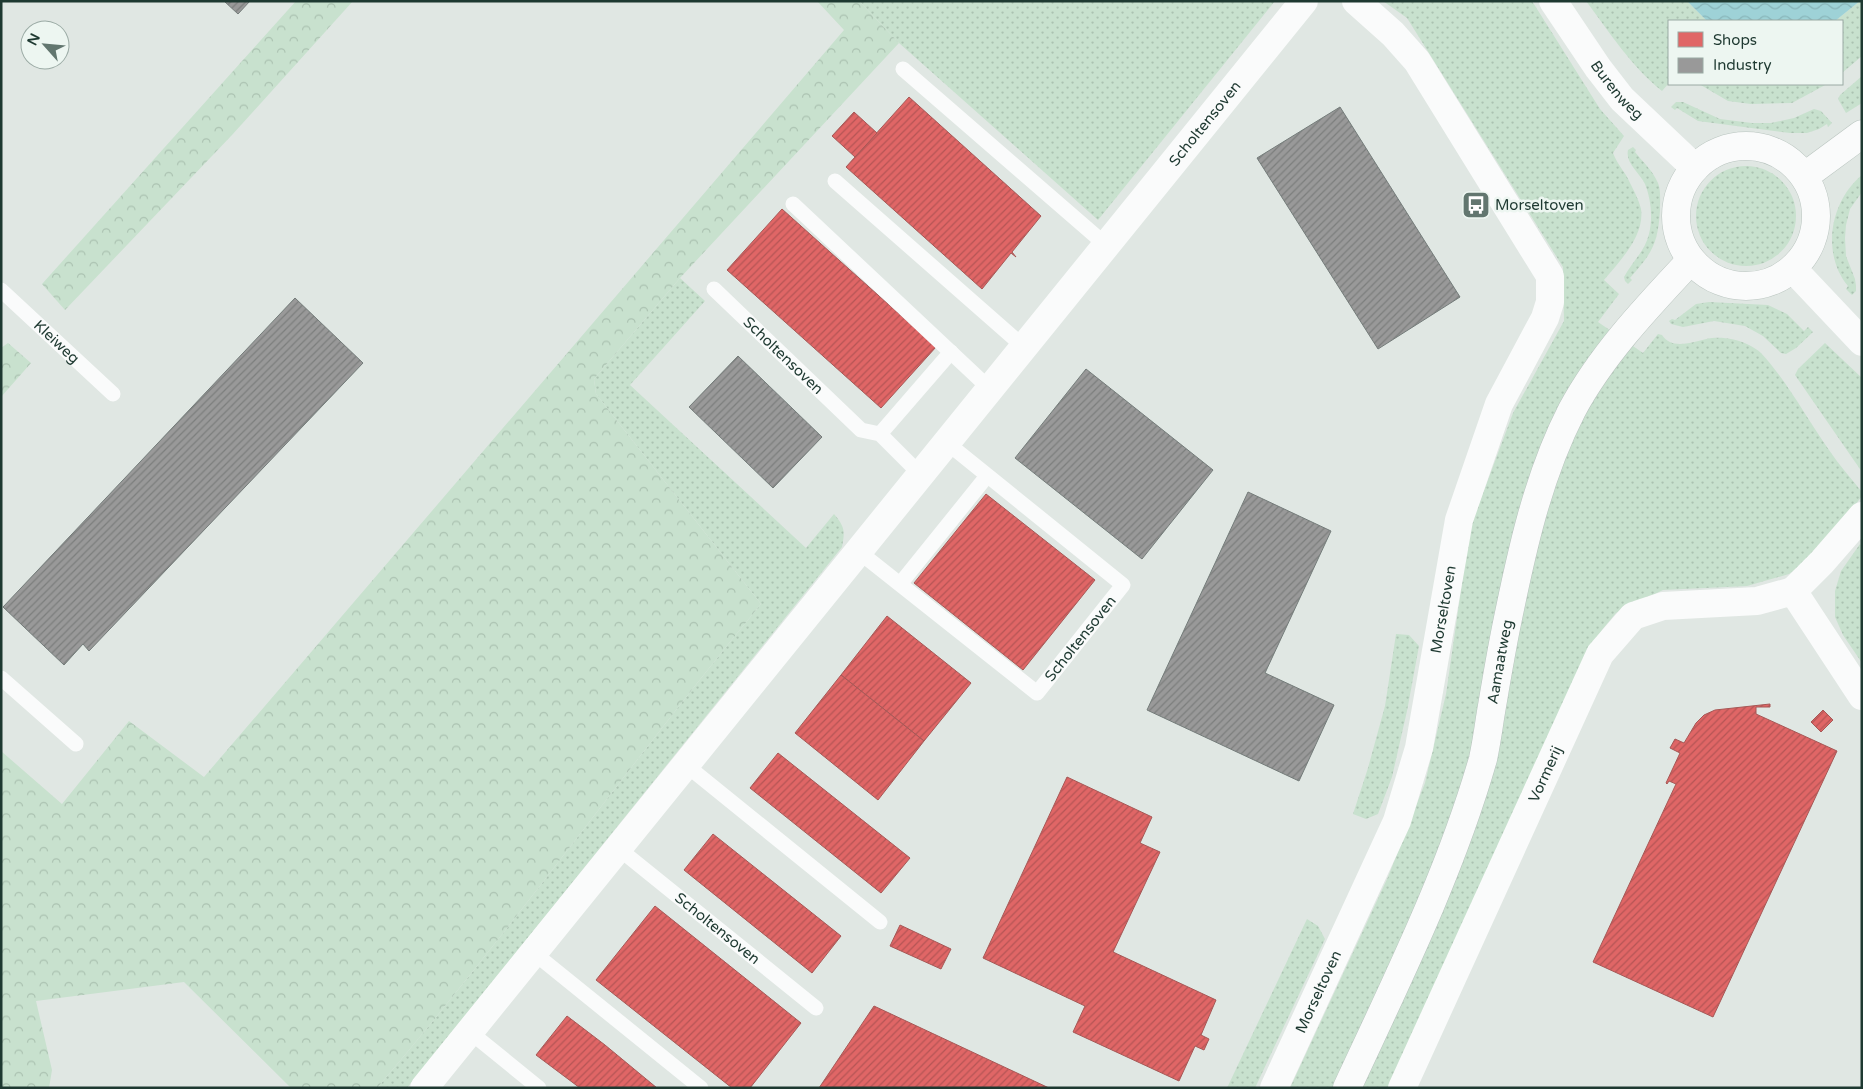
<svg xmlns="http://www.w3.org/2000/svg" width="1863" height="1089" viewBox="0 0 1863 1089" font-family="'Varela Round',sans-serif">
	<defs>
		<pattern id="grass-dots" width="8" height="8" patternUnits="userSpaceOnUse" patternTransform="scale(1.25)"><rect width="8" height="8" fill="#c8e1ce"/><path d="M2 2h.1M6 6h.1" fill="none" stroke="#abc2b1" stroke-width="1.8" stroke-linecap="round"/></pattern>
		<pattern id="forest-crowns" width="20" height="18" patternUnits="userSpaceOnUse" patternTransform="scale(1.25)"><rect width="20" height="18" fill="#c8e1ce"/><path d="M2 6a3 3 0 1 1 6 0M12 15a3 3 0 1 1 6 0" fill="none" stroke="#abc2b1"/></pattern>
		<pattern id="water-waves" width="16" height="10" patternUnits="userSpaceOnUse" patternTransform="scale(1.25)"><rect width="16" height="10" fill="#9ed2d7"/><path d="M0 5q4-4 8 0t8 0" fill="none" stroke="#88b5b9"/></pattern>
		<pattern id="shops-hatch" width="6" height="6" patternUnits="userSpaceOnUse" patternTransform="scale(1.25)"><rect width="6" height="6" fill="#e06666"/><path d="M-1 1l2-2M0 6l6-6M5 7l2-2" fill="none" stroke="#b55555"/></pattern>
		<pattern id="industry-hatch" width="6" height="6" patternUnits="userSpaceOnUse" patternTransform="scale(1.25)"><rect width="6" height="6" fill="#999"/><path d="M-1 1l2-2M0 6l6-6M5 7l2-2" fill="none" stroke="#7c7e7d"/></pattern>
	</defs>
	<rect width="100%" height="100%" fill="#e0e7e3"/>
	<g fill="url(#grass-dots)">
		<polygon points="859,1 1275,1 1098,220 899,43"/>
		<path d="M 1383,1 L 1532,1 L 1600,109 L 1624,136 L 1613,153 C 1618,166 1625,171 1630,183 C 1634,191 1639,200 1641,209 C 1645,235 1620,261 1604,280 L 1619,294 L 1598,322 L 1643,353 L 1658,334 L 1662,335 C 1673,352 1696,340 1712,338 C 1724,337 1737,339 1749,345 C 1753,347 1758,350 1761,353 C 1787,381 1807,419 1829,450 C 1839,465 1851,478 1862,492 L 1862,496 L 1820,551 L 1789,574 L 1747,586 L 1663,590 L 1616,613 L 1602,630 L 1576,677 L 1388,1088 L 1290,1088 L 1388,877 L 1425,783 L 1446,694 L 1470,528 L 1513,413 L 1564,321 L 1563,267 L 1407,18 Z"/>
		<path d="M 1586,1 L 1687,1 L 1707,21 L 1669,21 L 1669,83 L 1662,91 C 1631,66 1610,33 1586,1 Z"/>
		<polygon points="1860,1 1862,1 1862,56 1842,73 1842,21 1835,21"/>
		<polygon points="1862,76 1862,103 1846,113 1838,99 1840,95"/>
		<polygon points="1699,84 1827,84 1792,103 1751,104 1728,101"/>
		<polygon points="1676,102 1683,102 1720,119 1752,123 1771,123 1794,118 1814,109 1821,111 1832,123 1828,127 1827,124 1819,129 1807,133 1790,133 1698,121 1677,108 1675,110 1671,107"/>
		<path d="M 1633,147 L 1636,150 L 1635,152 C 1643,162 1653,171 1658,183 C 1661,190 1660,202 1660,210 C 1658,244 1652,253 1630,278 L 1632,280 L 1628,284 L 1625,281 L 1624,277 C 1632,262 1645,251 1649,234 C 1653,218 1651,199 1645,184 C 1640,173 1625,163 1628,150 Z"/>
		<circle cx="1746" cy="216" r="50"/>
		<path d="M 1862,175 L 1862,192 L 1850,209 L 1846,225 L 1845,238 L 1846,256 L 1855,279 L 1856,286 L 1856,291 L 1852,295 L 1846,289 L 1848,286 C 1821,254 1830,201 1862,175 Z"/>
		<path d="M 680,278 L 705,301 L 630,385 L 806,548 L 834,514 C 845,527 845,531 842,547 L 407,1088 L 377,1088 C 511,931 630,763 761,604 L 596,394 L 594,379 Z"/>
		<polygon points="1709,302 1768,305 1787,314 1804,331 1808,327 1813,332 1796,348 1786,354 1781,353 1763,336 1745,326 1714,321 1683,327 1671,324 1669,321 1672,319 1675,320 1696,304"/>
		<polygon points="1825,343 1862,378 1862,472 1795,375 1798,369"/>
		<polygon points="1860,544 1862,547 1862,663 1843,635 1835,617 1835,591 1841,571"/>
		<polygon points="1396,634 1409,635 1419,646 1407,711 1392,777 1378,814 1366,819 1353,814 1368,768 1385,706"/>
		<polygon points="1307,919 1318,926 1325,939 1255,1088 1227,1088"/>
	</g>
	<g fill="url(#forest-crowns)">
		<polygon points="296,1 353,1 232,135 65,310 42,284"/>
		<path d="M 817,1 L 859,1 L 899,43 L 680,278 L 594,379 L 596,394 L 761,604 C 630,763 511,931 377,1088 L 291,1088 L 184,982 L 36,1001 L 52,1070 L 49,1088 L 1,1088 L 1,751 L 62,804 L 129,721 L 204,777 L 844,30 Z"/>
		<polygon points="8,343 31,363 1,397 1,348"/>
	</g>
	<polygon fill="url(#water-waves)" points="1687,1 1860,1 1835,21 1707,21"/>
	<g fill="url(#shops-hatch)" stroke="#a65856">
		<polygon points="909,97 1041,216 1012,252 1016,257 1011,253 982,289 846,167"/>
		<polygon points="854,112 877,133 855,157 832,136"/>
		<polygon points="782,209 936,347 881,408 727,270"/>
		<polygon points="986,494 1095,580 1023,670 914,583"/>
		<polygon points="887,616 971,683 924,741 841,675"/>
		<polygon points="841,675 924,741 878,800 795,733"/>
		<polygon points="1770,704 1770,707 1756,707 1756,714 1837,751 1713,1017 1593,962 1676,784 1669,781 1667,784 1666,783 1680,753 1670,748 1675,739 1684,743 1696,723 1704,715 1715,710"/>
		<polygon points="1823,710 1833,720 1821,732 1811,722"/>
		<polygon points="778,753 910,858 881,893 750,788"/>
		<polygon points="1067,777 1152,817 1140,843 1160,852 1113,952 1216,1000 1201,1035 1209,1039 1204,1050 1195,1046 1179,1081 1073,1032 1085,1006 983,958"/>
		<polygon points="713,834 841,936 812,973 684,870"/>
		<polygon points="655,906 801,1023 750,1088 732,1088 596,980"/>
		<polygon points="900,925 951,949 941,969 890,946"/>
		<polygon points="874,1006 1049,1088 819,1088"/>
		<polygon points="567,1016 605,1045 657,1088 580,1088 536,1055"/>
	</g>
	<g fill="url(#industry-hatch)" stroke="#747c7a">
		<polygon points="224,1 250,1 238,14"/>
		<polygon points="1340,107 1460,297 1378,349 1257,158"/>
		<polygon points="295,298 363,363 89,651 83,644 64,665 3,607"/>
		<polygon points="738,356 822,437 773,488 689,407"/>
		<polygon points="1086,369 1213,470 1142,559 1015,458"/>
		<polygon points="1248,492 1331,531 1265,673 1334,705 1299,781 1147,710"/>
	</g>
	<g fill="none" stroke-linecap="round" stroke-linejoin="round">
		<defs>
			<g id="secondary">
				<circle cx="1746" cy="216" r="70"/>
				<polyline points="1805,176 1862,134"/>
				<path id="s9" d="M 1347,1088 C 1397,980 1450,874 1483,759 C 1486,745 1488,732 1490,718 C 1495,688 1500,658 1506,628 C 1521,554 1537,478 1572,410 C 1602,354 1648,306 1691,260"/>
			</g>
		</defs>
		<use href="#secondary" stroke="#b9c4bf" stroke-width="29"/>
		<g stroke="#fafbfb" stroke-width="15">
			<polyline points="903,69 1106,245"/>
			<polyline points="835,181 1024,347"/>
			<polyline points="793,204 990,389"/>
			<path id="s1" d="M 714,289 L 861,430 L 880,434 L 921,475"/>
			<path id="s2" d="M 1,290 L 113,394"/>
			<polyline points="880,434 951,352"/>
			<path id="s3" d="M 858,551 L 1037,693 L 1123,585 L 946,442"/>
			<polyline points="900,584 987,476"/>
			<polyline points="1,678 76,744"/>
			<polyline points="686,765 880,922"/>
			<path id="s4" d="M 618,848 L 816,1008"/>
			<polyline points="534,953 701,1088"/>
			<polyline points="470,1032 539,1088"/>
		</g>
		<g stroke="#fafbfb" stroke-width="28">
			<path id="s5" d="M 1553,1 L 1598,68 L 1622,99 L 1695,168"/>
			<polyline points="1793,269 1862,342"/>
			<polyline points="1793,591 1822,562 1862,516"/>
			<path id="s6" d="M 424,1088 L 1304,1"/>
			<path id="s7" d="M 1274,1088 L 1397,821 L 1419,748 L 1459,520 L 1499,404 L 1545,318 L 1550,302 L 1550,276 L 1417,61 L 1393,34 L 1356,1"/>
			<path id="s8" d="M 1402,1088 L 1600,654 L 1633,616 L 1663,606 L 1757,601 L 1793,591 L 1862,696"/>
		</g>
		<use href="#secondary" stroke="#fafbfb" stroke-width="28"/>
	</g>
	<defs>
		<symbol id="bus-square" viewBox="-11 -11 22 22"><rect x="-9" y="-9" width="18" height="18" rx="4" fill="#62766f" stroke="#edf6f1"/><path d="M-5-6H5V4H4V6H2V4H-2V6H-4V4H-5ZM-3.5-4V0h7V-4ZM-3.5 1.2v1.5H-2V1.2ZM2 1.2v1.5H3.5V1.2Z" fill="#fff"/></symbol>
	</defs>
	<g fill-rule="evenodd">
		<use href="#bus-square" x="1460" y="189" width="32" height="32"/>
	</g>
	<g text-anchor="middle" stroke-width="5" stroke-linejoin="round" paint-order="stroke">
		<g font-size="15" fill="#1e3931" stroke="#edf6f1">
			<text dy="5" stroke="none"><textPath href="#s5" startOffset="110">Burenweg</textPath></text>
			<text dy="5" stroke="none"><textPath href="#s6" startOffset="1241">Scholtensoven</textPath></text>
			<text dy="5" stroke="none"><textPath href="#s2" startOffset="76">Kleiweg</textPath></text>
			<text dy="5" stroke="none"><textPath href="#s1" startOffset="96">Scholtensoven</textPath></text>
			<text dy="5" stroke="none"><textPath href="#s7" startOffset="511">Morseltoven</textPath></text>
			<text dy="5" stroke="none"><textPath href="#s3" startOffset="298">Scholtensoven</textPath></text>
			<text dy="5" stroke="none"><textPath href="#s9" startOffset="455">Aamaatweg</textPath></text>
			<text dy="5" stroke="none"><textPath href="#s8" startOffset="345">Vormerij</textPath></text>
			<text dy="5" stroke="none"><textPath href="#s4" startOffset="128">Scholtensoven</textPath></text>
			<text dy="5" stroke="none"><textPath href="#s7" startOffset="106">Morseltoven</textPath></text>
		</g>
		<g font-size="15" fill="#1e3931" stroke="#edf6f1" text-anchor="start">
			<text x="1495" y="210">Morseltoven</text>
		</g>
	</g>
	<rect width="1863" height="1089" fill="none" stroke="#1e3931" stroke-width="5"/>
	<rect x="1668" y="20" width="175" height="65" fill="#edf6f1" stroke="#9aaaa4"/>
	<rect x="1678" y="32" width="25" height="15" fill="#e06666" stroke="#9aaaa4"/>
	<text x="1713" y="45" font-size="15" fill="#1e3931">Shops</text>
	<rect x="1678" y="58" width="25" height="15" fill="#999999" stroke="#9aaaa4"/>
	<text x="1713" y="70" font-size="15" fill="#1e3931">Industry</text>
	<g transform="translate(45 45) rotate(297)"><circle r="24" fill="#edf6f1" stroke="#9aaaa4"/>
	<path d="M0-4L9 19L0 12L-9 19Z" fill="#62766f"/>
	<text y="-8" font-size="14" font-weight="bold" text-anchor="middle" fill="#1e3931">N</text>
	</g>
</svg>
